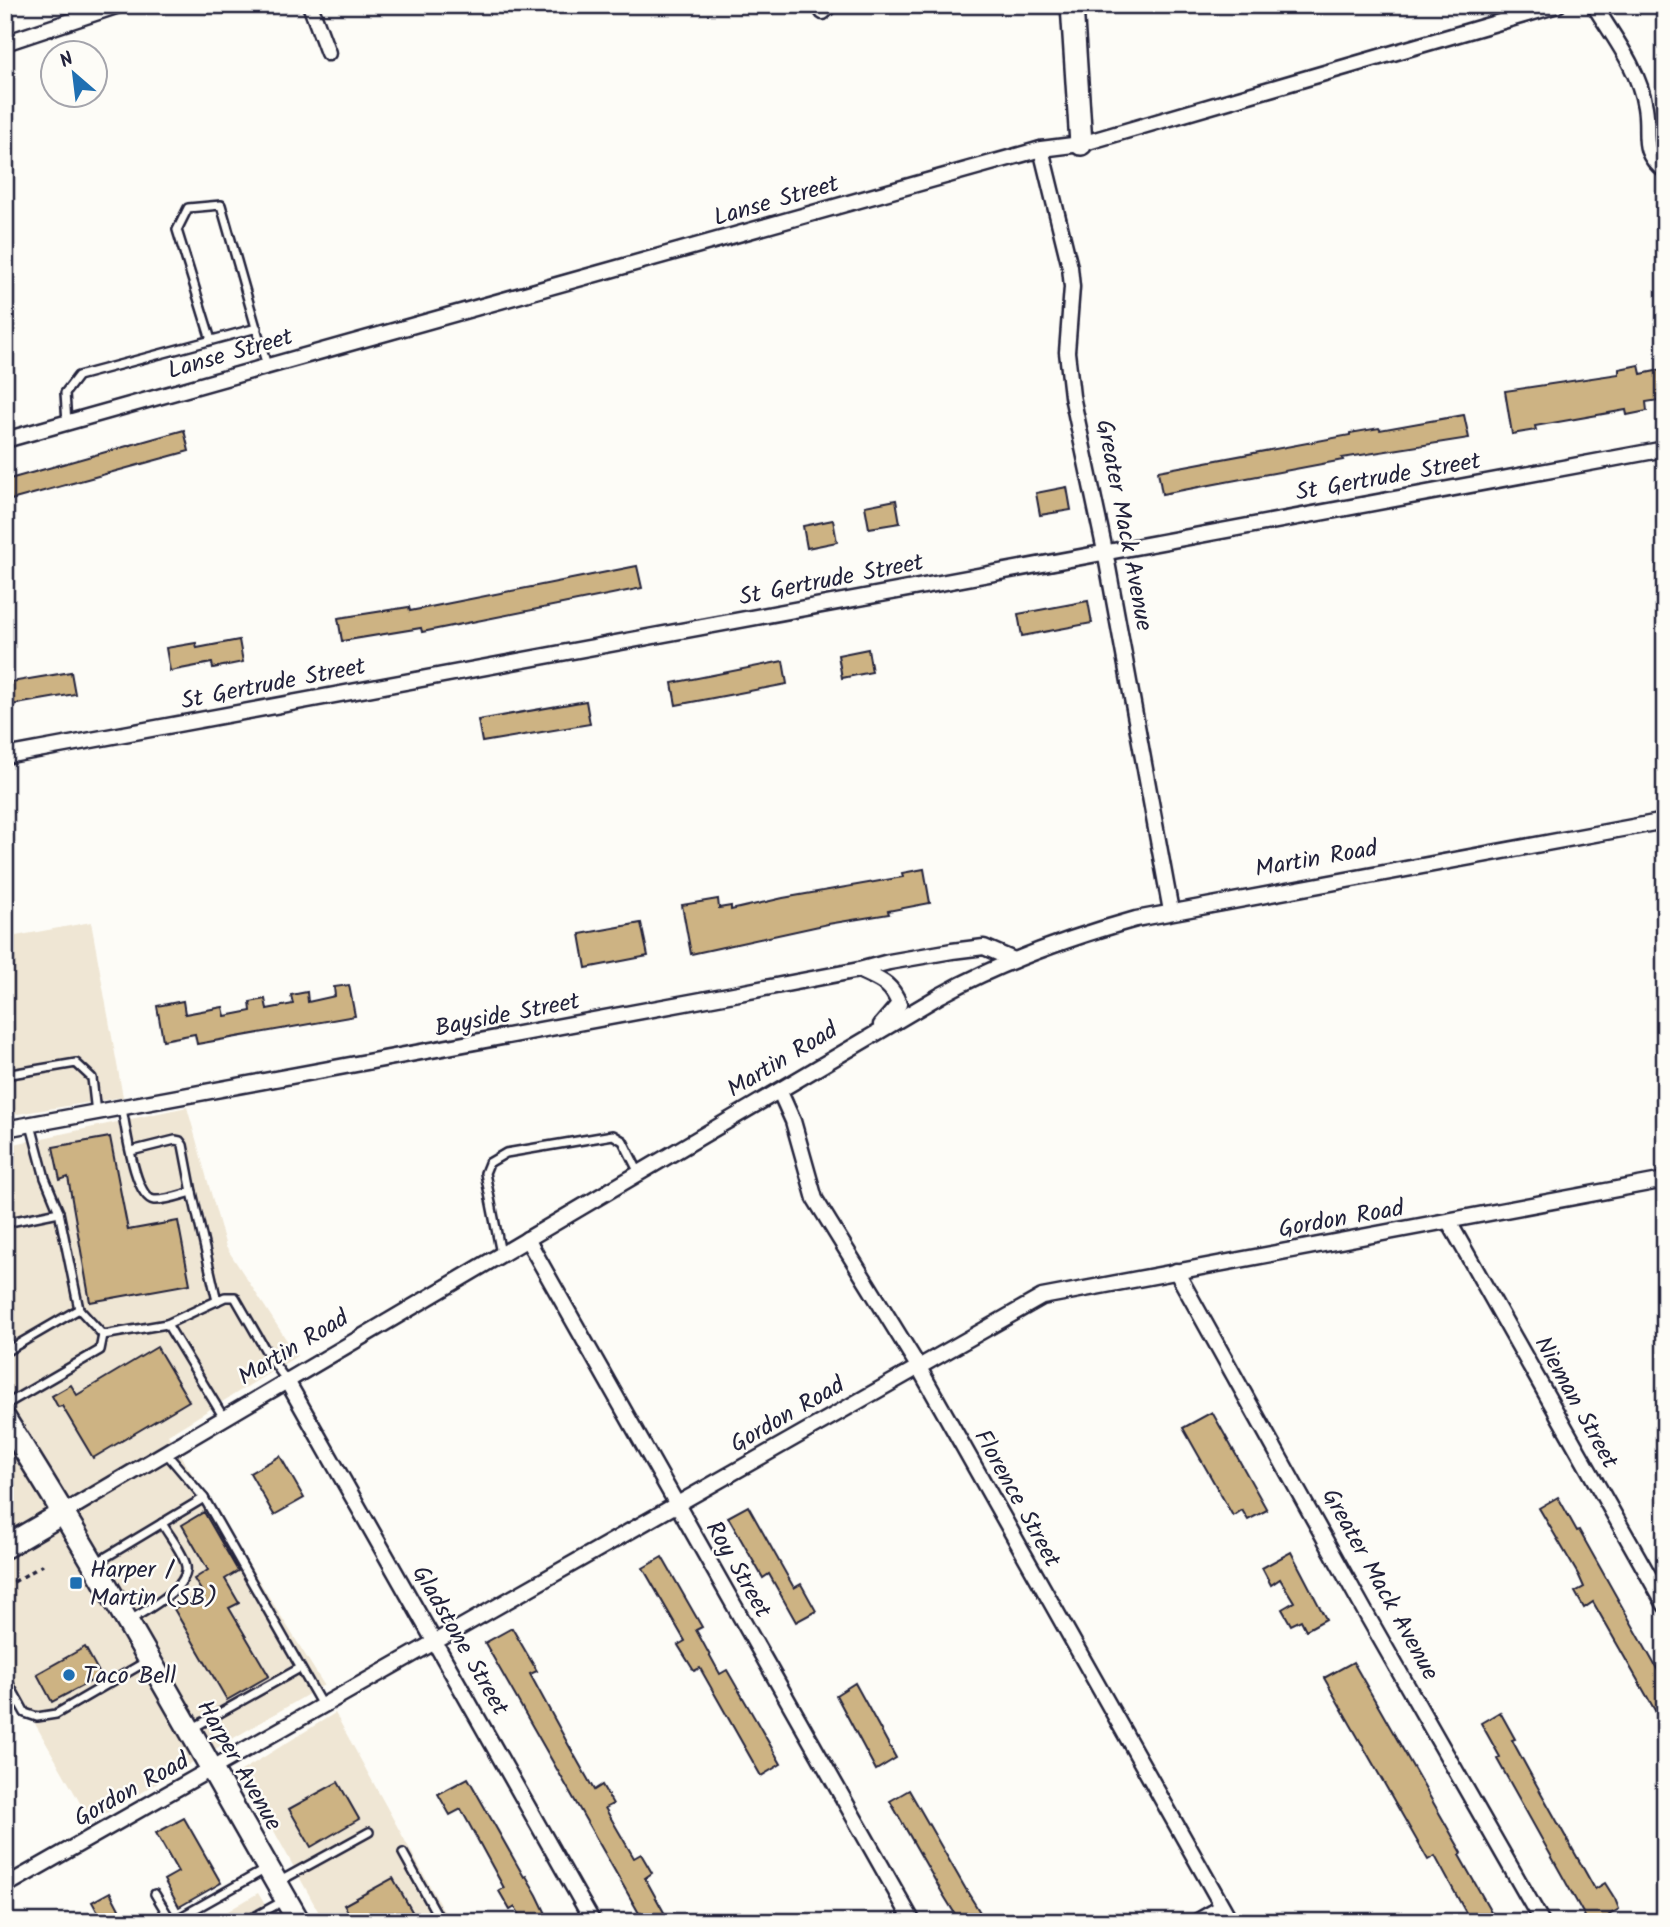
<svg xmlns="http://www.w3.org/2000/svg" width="1670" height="1927" viewBox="0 0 1670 1927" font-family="Kalam,sans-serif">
	<rect width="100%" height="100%" fill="#fdfcf7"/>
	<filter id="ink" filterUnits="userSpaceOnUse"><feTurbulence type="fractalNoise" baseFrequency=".0143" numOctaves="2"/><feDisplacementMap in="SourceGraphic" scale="14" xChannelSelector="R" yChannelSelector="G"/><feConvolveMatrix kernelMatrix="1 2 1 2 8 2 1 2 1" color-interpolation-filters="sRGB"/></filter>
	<g filter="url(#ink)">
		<g fill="#efe6d4">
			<polygon points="91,922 123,1097 5,1116 5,938"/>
			<polygon points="187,1107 226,1247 297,1356 168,1435 324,1685 91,1822 5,1671 5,1146"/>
			<polygon points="335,1713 447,1917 438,1922 324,1922 241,1771"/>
			<polygon points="258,1893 275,1922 210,1922"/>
		</g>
		<g fill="#cdb383" stroke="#22223b" stroke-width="2">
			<polygon points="1639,365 1641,374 1665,369 1665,399 1646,402 1647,411 1627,415 1626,410 1575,419 1535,426 1536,430 1512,434 1505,391 1619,374 1619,369"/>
			<polygon points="1464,415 1469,438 1342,458 1343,460 1162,494 1158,471 1350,435 1350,433 1379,428 1380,430"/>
			<polygon points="184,430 189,451 11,500 6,480"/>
			<polygon points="1067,487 1071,510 1040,515 1036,493"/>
			<polygon points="896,500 900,523 869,528 865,506"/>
			<polygon points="833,520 837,542 807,548 803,526"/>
			<polygon points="637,566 642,588 422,632 421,628 342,641 338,618 409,607 410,611"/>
			<polygon points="1088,601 1092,623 1022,636 1018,614"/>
			<polygon points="239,640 243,662 213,668 212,663 170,671 166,648 196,643 197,648"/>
			<polygon points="868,649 872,672 842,678 838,655"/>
			<polygon points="783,661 787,684 676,705 672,683"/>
			<polygon points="71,672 75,694 5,706 5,683"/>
			<polygon points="586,701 590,724 482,742 478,720"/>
			<polygon points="924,869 930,903 888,911 889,914 828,924 691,954 682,905 718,899 719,908 731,906 731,910 783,898 903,877 902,873"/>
			<polygon points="641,923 648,956 586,968 580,934"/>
			<polygon points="349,985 355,1016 197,1044 195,1034 163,1040 157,1006 183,1001 185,1014 223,1007 225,1016 251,1011 250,1002 265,999 267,1009 293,1004 291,995 307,992 308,1002 335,996 334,987"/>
			<polygon points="110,1137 128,1230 178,1221 190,1284 90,1302 68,1177 60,1180 53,1147"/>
			<polygon points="157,1347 189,1401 93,1458 62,1406 58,1407 52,1396 71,1385 77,1395"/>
			<polygon points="1212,1412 1267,1510 1248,1520 1242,1510 1233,1516 1183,1428"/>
			<polygon points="280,1456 304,1498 274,1515 250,1473"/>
			<polygon points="1558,1497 1577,1531 1579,1530 1665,1683 1665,1728 1593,1602 1584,1608 1575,1592 1584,1587 1579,1576 1539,1508"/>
			<polygon points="748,1506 794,1588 801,1584 816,1611 796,1622 769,1574 763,1578 728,1517"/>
			<polygon points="204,1512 238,1571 225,1579 239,1603 229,1608 269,1676 227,1700 174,1609 202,1592 194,1579 208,1570 182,1525"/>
			<polygon points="1291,1552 1326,1619 1306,1630 1301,1620 1291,1625 1282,1609 1294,1602 1280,1579 1271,1585 1262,1568"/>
			<polygon points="662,1557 702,1627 696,1630 720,1674 727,1670 781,1764 761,1776 700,1668 694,1671 678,1645 685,1641 643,1568"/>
			<polygon points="512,1628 537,1671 530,1674 568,1744 594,1790 602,1785 613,1804 605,1808 634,1858 641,1854 652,1873 645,1878 666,1916 656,1922 644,1922 485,1643"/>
			<polygon points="85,1647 101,1676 52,1702 37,1674"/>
			<polygon points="1353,1662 1462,1853 1459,1855 1497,1922 1471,1922 1435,1856 1428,1860 1324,1678"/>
			<polygon points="855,1683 896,1758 876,1770 836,1695"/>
			<polygon points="1500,1712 1515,1739 1512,1740 1531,1775 1595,1889 1605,1883 1615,1899 1619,1909 1609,1915 1613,1922 1588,1922 1497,1759 1500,1757 1481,1723"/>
			<polygon points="468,1778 524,1877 526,1876 537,1895 550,1922 524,1922 515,1907 510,1910 499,1891 504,1888 461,1809 450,1815 438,1794"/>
			<polygon points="338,1782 359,1819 311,1847 289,1809"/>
			<polygon points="909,1790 968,1893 986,1922 960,1922 944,1896 890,1801"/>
			<polygon points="184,1818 221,1883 179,1907 164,1880 178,1872 156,1833"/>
			<polygon points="393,1878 418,1922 354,1922 344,1905"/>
			<polygon points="110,1892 120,1911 102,1920 92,1902"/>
		</g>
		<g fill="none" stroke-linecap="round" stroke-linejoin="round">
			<defs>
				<g id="lane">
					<polyline points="211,340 177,230 188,208 221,205 267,366"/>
					<polyline points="67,423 65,393 78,376 257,328"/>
					<polyline points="5,1075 76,1063 92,1078 96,1113"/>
					<path d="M 122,1109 C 126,1127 134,1197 154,1200 C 165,1201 181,1195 192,1192 L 183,1145 L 180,1141 L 175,1140 L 131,1151"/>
					<polyline points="192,1192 217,1301"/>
					<polyline points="5,1223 59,1212"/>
					<polyline points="501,1254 485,1173 489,1163 506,1153 613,1135 623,1141 639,1173"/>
					<polyline points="79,1309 103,1335"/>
					<polyline points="167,1324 225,1297 235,1297 270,1358 287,1381"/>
					<polyline points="103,1335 167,1324 224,1418"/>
					<polyline points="5,1352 79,1309 59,1212 45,1178 31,1125"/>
					<polyline points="5,1405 100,1350 103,1335"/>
					<polyline points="166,1453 204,1498 323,1707"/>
					<polyline points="96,1563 204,1498"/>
					<path d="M 129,1621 C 144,1611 190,1588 186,1566 C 183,1552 169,1536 162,1523"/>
					<polyline points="5,1677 25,1713 37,1717 56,1714 147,1661"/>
					<polyline points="193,1728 300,1668"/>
					<polyline points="403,1853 439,1918 432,1922"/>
					<polyline points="280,1881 369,1832"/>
					<polyline points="155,1894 172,1922"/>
					<polyline points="172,1922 266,1869"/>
					<polyline points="245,1922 285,1900"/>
				</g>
				<g id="street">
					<polyline points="310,5 328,53"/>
					<path d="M 1594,5 C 1614,38 1639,69 1645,107 C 1650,136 1638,150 1665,171"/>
					<polyline points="823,12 830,5"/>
					<polyline points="5,43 119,5"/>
					<polyline points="1041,149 1070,267 1072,287 1067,352 1072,396 1105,551 1171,911"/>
					<polyline points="5,440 1041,149 1081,144 1558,5"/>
					<polyline points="5,756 1665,449"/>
					<path d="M 859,970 C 879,980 891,982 899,1004 L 881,1025"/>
					<polyline points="780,1092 793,1121 815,1199 918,1366 1231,1922"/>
					<polyline points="5,1129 734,994 859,970 889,962 952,951 984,947 1014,960"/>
					<polyline points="1449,1222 1665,1605"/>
					<polyline points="527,1239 913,1922"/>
					<polyline points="1176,1271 1368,1617 1542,1922"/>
					<polyline points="287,1381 593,1922"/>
					<path d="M 65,1512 L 941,995 C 1003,961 1068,938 1136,919 L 1665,821"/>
					<polyline points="5,1886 1042,1297 1665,1180"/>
					<polyline points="1196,1922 1222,1907"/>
				</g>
				<g id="secondary">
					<polyline points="1072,5 1081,144"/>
					<path d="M 5,1419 C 109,1583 202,1753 299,1922"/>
					<polyline points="5,1547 65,1512"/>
				</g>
			</defs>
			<use href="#lane" stroke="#22223b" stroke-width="12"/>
			<use href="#street" stroke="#22223b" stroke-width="19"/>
			<use href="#secondary" stroke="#22223b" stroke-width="26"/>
			<polyline stroke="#22223b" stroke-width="3.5" stroke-dasharray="5 5" stroke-linecap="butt" points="5,1587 43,1565"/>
			<use href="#lane" stroke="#fdfcf7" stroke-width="7"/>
			<use href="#street" stroke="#fdfcf7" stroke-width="14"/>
			<use href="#secondary" stroke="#fdfcf7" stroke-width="21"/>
		</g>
	</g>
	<g fill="#1f6fb2" stroke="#fdfcf7" stroke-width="2.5">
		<rect x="69" y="1576" width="14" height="14" rx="3.5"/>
		<circle cx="69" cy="1675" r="7"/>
	</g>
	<g text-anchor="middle" stroke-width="5" stroke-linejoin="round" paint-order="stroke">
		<g font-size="24" fill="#22223b" stroke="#fdfcf7">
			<text transform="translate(776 200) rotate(-16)" y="8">Lanse Street</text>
			<text transform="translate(230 353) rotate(-16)" y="8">Lanse Street</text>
			<text transform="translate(1388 476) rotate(-10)" y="8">St Gertrude Street</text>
			<text transform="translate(1125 525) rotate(79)" y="8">Greater Mack Avenue</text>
			<text transform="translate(831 579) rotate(-11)" y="8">St Gertrude Street</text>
			<text transform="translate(273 683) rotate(-11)" y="8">St Gertrude Street</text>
			<text transform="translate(1316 858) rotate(-10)" y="8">Martin Road</text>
			<text transform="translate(507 1014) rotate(-11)" y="8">Bayside Street</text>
			<text transform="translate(782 1059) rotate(-31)" y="8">Martin Road</text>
			<text transform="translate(1341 1218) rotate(-10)" y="8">Gordon Road</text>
			<text transform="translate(293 1347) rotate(-31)" y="8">Martin Road</text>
			<text transform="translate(1577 1402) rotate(61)" y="8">Nieman Street</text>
			<text transform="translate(787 1414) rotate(-30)" y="8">Gordon Road</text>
			<text transform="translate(1018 1498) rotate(61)" y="8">Florence Street</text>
			<text transform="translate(739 1569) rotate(60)" y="8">Roy Street</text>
			<text transform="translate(1381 1584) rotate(61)" y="8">Greater Mack Avenue</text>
			<text transform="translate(461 1640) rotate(60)" y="8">Gladstone Street</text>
			<text transform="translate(240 1765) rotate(60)" y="8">Harper Avenue</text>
			<text transform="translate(131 1789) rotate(-29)" y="8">Gordon Road</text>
		</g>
		<g font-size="24" fill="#22223b" stroke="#fdfcf7" text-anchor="start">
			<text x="90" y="1577">Harper /<tspan x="90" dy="28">Martin (SB)</tspan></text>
			<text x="83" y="1683">Taco Bell</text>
		</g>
	</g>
	<rect width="1670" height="1927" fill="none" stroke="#fdfcf7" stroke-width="28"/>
	<rect x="14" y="14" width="1642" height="1899" fill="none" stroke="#22223b" stroke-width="2.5" filter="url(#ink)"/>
	<g transform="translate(74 74) rotate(332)"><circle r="33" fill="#fdfcf7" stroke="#a5a5ac" stroke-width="2"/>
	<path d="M0-5L12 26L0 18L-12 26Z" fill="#1f6fb2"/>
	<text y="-10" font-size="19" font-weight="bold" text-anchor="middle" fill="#22223b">N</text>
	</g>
</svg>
